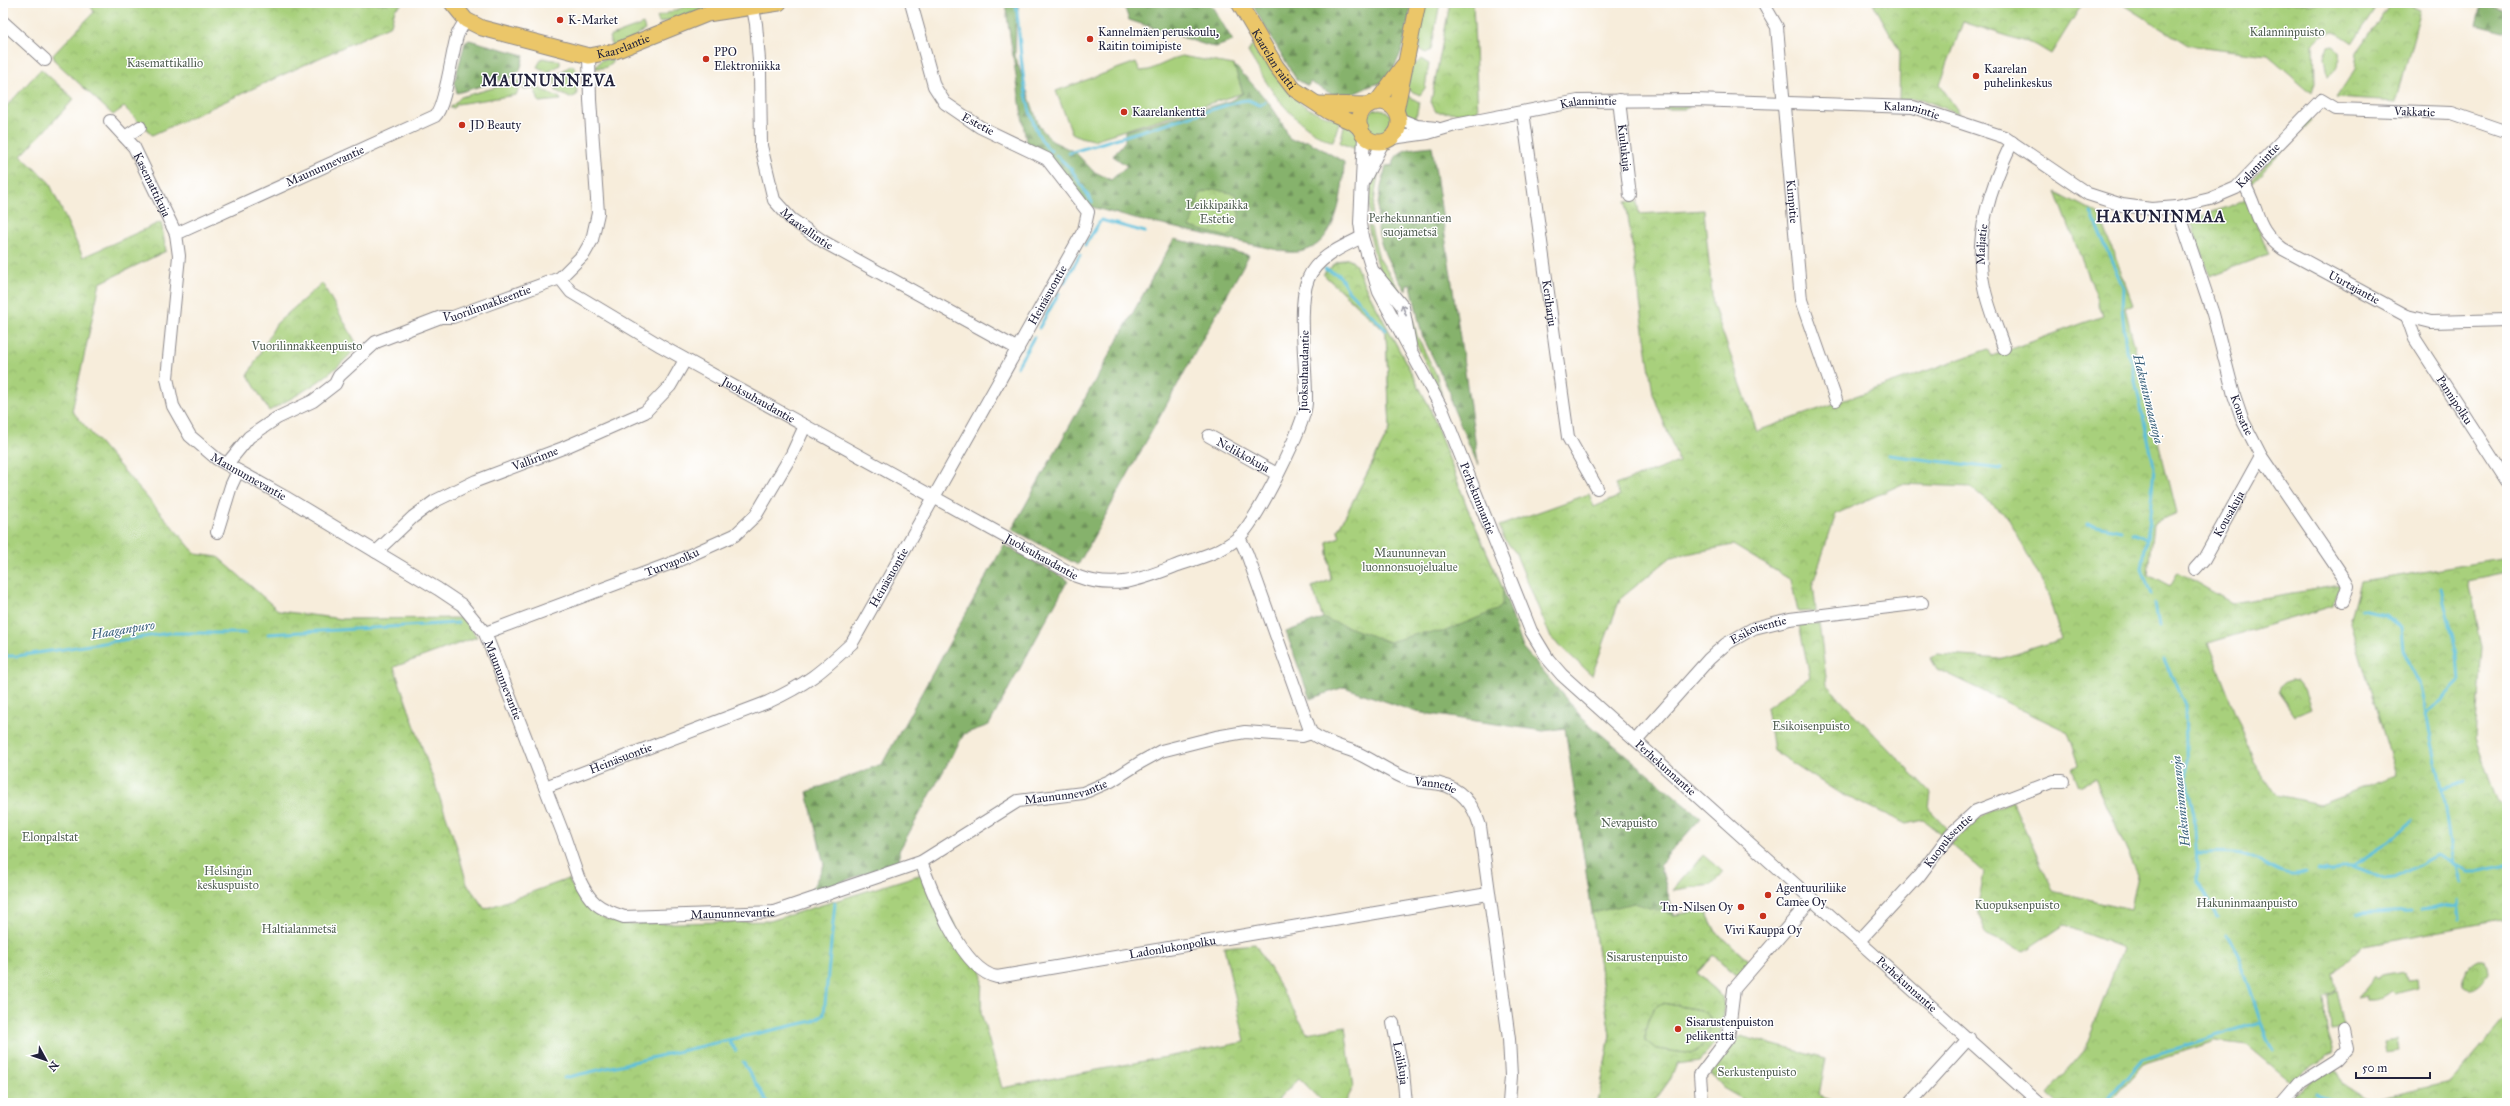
<svg xmlns="http://www.w3.org/2000/svg" width="2510" height="1106" font-family="'IM FELL Great Primer',serif">
<defs>
<pattern id="forest-firs" width="22" height="20" patternUnits="userSpaceOnUse"><rect width="22" height="20" fill="#86b26c"/><path d="M5 1l3.5 6h-7zM16 11l3.5 6h-7z" fill="#6d905a"/></pattern>
<pattern id="park-crowns" width="20" height="18" patternUnits="userSpaceOnUse"><rect width="20" height="18" fill="#a8d07c"/><path d="M2 6a3 3 0 1 1 6 0M12 15a3 3 0 1 1 6 0" fill="none" stroke="#90b26c"/></pattern>
</defs>
<rect width="100%" height="100%" fill="#fff"/>
<filter id="ink" filterUnits="userSpaceOnUse"><feTurbulence type="fractalNoise" baseFrequency=".025" numOctaves="2"/><feDisplacementMap in="SourceGraphic" scale="8" xChannelSelector="R" yChannelSelector="G"/><feConvolveMatrix kernelMatrix="1 2 1 2 8 2 1 2 1" color-interpolation-filters="sRGB"/></filter>
<filter id="wash" filterUnits="userSpaceOnUse"><feTurbulence type="fractalNoise" baseFrequency=".012" numOctaves="4" result="noise"/><feDisplacementMap in="SourceGraphic" scale="16" xChannelSelector="R" yChannelSelector="G"/><feGaussianBlur stdDeviation="0.9" result="paint"/><feColorMatrix in="noise" values="0 0 0 0 0 0 0 0 0 0 0 0 0 0 0 0 0 1.4 0 .05"/><feComposite in="paint" operator="in"/></filter>
<g filter="url(#wash)">
<rect width="100%" height="100%" fill="#f7eddb"/>
<g fill="#a8d07c" stroke="#65795c">
<polygon points="695,3 729,3 659,23 657,17"/>
<polygon points="1424,3 1440,3 1431,50 1426,53 1420,49 1420,44 1417,42"/>
<polygon points="643,24 645,30 630,40 612,47 609,37"/>
<path d="M1257 44C1284 86 1289 107 1340 120L1333 141C1325 141 1318 134 1311 130 1279 107 1268 85 1248 52L1251 46Z"/>
<path d="M2333 46 2340 51C2342 59 2335 75 2327 77L2324 56 2328 47Z"/>
<polygon points="1181,56 1234,65 1243,93 1093,140 1080,137 1072,133 1056,91 1136,62 1140,71 1149,70"/>
<polygon points="542,58 560,61 560,65 548,72 537,67"/>
<polygon points="612,59 612,64 604,68 595,68 601,60"/>
<polygon points="1421,59 1429,64 1425,88 1420,95 1406,89 1413,64 1416,64"/>
<polygon points="572,65 576,70 568,75 570,81 576,82 577,95 570,98 556,91 554,76"/>
<polygon points="518,81 523,81 516,95 457,104 454,108 450,108 461,97"/>
<polygon points="526,82 560,98 561,100 539,102 535,90 530,88 523,90"/>
<polygon points="1405,94 1419,102 1415,122 1404,110"/>
<polygon points="1625,106 1689,106 1690,107 1685,109 1623,109"/>
<circle cx="1379" cy="122" r="13"/>
<polygon points="2310,117 2312,120 2252,183 2251,180"/>
<polygon points="1345,122 1356,132 1361,151 1340,143"/>
<polygon points="1377,165 1379,167 1372,217 1369,221 1371,188"/>
<polygon points="1368,226 1371,227 1379,258 1410,306 1417,336 1437,376 1442,396 1376,262"/>
<polygon points="2405,971 2407,980 2417,979 2418,988 2394,994 2392,992 2378,1000 2367,1000 2366,996 2357,998 2375,976 2377,979 2382,975"/>
<polygon points="2336,989 2344,1028 2331,1030 2328,996"/>
<path d="M1662 1003 1701 1010 1710 1017C1711 1030 1706 1049 1692 1054L1656 1049 1646 1041C1644 1028 1649 1007 1662 1003Z"/>
<polygon points="2397,1039 2399,1050 2386,1052 2384,1041"/>
</g>
<g fill="url(#forest-firs)" stroke="#546a54">
<path d="M1005 3H1019L1016 20 1015 56 1039 126 1052 141 1075 152 1093 171 1111 180 1127 166 1113 156 1125 141V131L1230 101 1243 93 1234 65C1257 89 1278 109 1290 140L1308 141 1344 162C1343 198 1335 257 1287 252L1135 219 1092 207 1085 201 1026 142Z"/>
<polygon points="1123,3 1210,3 1233,41 1216,47 1209,46 1129,20"/>
<path d="M1251 3H1412L1403 48 1387 84C1372 80 1358 96 1342 96 1331 96 1320 87 1310 82L1308 86 1296 79Z"/>
<polygon points="2481,4 2507,11 2507,33 2476,25"/>
<polygon points="469,40 524,55 520,71 512,74 513,77 457,93 454,83 465,43"/>
<path d="M1432 146 1476 447 1478 465 1451 403 1450 393 1422 335 1411 285H1407L1406 291C1374 243 1371 222 1386 166L1393 165C1395 147 1418 148 1432 146Z"/>
<polygon points="1174,239 1249,255 1078,565 1012,529"/>
<polygon points="1348,258 1355,264 1365,286 1429,406 1467,507 1503,589 1523,648 1583,719 1701,818 1660,864 1674,915 1705,910 1716,932 1751,962 1738,976 1713,955 1697,973 1722,996 1653,999 1643,1040 1671,1078 1653,1103 1598,1103 1610,1035 1565,728 1543,731 1416,712 1344,687 1310,699 1286,632 1323,618 1312,587 1331,580 1327,542 1340,537 1338,530 1390,429 1386,332 1323,274 1336,263"/>
<polygon points="1004,545 1068,580 989,725 964,734 899,851 900,861 810,893 824,865 807,792 882,764"/>
</g>
<g fill="url(#park-crowns)" stroke="#65795c" fill-rule="evenodd">
<polygon points="89,3 404,3 395,9 391,25 152,135 124,107 113,115 55,61 53,55 94,12"/>
<polygon points="1450,3 1473,3 1478,113 1436,112 1431,102"/>
<polygon points="1873,3 2083,3 2051,54 2036,45 1963,22 1940,85 1960,114 1921,99 1899,100 1900,51"/>
<path d="M2121 3H2379L2353 43C2335 31 2330 26 2314 44L2315 83 2312 93 2268 55 2188 45Z"/>
<polygon points="2391,3 2405,3 2421,10 2396,102 2336,98 2355,69 2357,52"/>
<path d="M41 69 74 99 21 156 49 182 83 257 161 222 166 251 100 283 72 411 196 554 218 557 279 611 343 619 463 618 477 637 394 667 457 847 467 884 485 909 568 879C583 906 595 920 627 924L770 921 925 873 982 972 981 1012 1002 1088 1245 1042 1224 947 1255 944 1307 1033 1345 1026 1353 1088 1345 1103H1324L1299 1078 1275 1103H3V110Z"/>
<path d="M1213 189 1235 194C1240 211 1243 224 1228 237L1190 227 1200 194Z"/>
<path d="M2056 192 2100 215 2133 304 2125 308 2176 513 2153 523 2148 574 2170 586 2178 572 2232 603 2341 585 2335 595 2333 606 2208 643 2254 761 2277 795 2319 804 2396 775 2350 622 2361 582 2507 558V573L2469 581 2482 647 2475 738 2497 801 2507 809V919L2364 945 2333 974 2336 988 2324 998 2327 1030 2334 1052 2290 1081 2247 1045 2215 1041 2143 1064 2109 1103H2057L2047 1094 2084 1051 2123 948 2063 925 2024 951 1987 935 1977 910 1984 873 1951 844C1970 820 1985 813 2012 801L2053 891 2131 909 2138 875 2095 779 2079 786 2072 768 2079 764 2068 732 1937 669 1930 657 1937 654 2000 659 2061 639 2047 591 2007 516 1970 487 1902 484 1836 514 1813 583 1816 611 1798 612 1791 580 1733 545 1671 557 1620 599 1592 675 1551 638 1515 552 1504 539 1499 526 1589 494 1594 507 1620 496 1615 485 1679 462 1653 394 1626 202 1637 201 1639 214 1704 210 1713 305 1757 431 1988 349 1992 356 2103 316Z"/>
<polygon points="2246,198 2269,254 2210,276 2190,219 2228,207"/>
<polygon points="1348,258 1355,264 1365,286 1429,406 1467,507 1503,589 1502,604 1499,609 1443,632 1421,633 1389,642 1323,618 1312,587 1331,580 1327,542 1340,537 1338,530 1390,429 1386,332 1323,274 1336,263"/>
<path d="M322 283 358 346C330 378 304 391 269 411L248 375 276 324Z"/>
<polygon points="1819,623 1827,685 1931,793 1929,809 1947,828 1942,835 1923,820 1906,824 1831,788 1773,750 1766,708 1810,677 1799,625"/>
<path d="M2292 680 2297 681 2304 690 2311 709 2295 716 2278 692C2280 683 2284 682 2292 680Z"/>
<polygon points="1703,855 1723,872 1712,885 1673,890"/>
<path d="M1634 903 1674 915 1705 910 1716 932 1751 962 1738 976 1713 955 1697 973 1722 996 1724 1006 1720 1037 1699 1061 1677 1064 1671 1078 1653 1103H1598L1610 1035 1592 913ZM1663 1003 1701 1010 1710 1017C1711 1030 1705 1049 1692 1054L1656 1049 1646 1041C1644 1028 1649 1007 1663 1003Z"/>
<path d="M2478 960H2484L2488 966 2489 974C2483 982 2473 995 2463 986 2461 975 2468 964 2478 960Z"/>
<polygon points="2507,1016 2507,1103 2319,1103 2313,1096 2302,1103 2285,1103 2294,1093 2333,1066 2342,1083 2371,1100 2451,1082"/>
<polygon points="1740,1036 1826,1059 1819,1096 1840,1103 1749,1103 1723,1088 1709,1072"/>
</g>
<g fill="none" stroke-linecap="round" stroke-linejoin="round">
<g stroke="#5dc0dc" stroke-width="3">
<path d="M1016 3C1021 41 1021 127 1051 151"/>
<polyline points="2148,3 2151,5"/>
<polyline points="1069,153 1240,101 1248,100 1260,105 1265,102"/>
<polyline points="1056,155 1071,169 1092,202"/>
<polyline points="2091,213 2123,287 2122,307 2126,350 2131,362 2154,467 2149,525 2142,568 2151,595"/>
<polyline points="1085,245 1101,220 1145,232"/>
<polyline points="1325,269 1339,275 1348,290 1386,330"/>
<polyline points="1064,283 1080,255"/>
<polyline points="1039,328 1059,293"/>
<polyline points="1017,367 1034,337"/>
<polyline points="1888,455 2001,469"/>
<polyline points="2087,524 2121,531"/>
<polyline points="2133,533 2146,538"/>
<polyline points="2155,603 2159,627"/>
<polyline points="2361,610 2385,615 2401,628 2403,650 2419,682 2442,789 2453,865"/>
<polyline points="268,634 458,623"/>
<polyline points="3,656 17,656 169,633 246,633"/>
<polyline points="2164,659 2185,706 2187,783 2194,814 2198,880 2218,916"/>
<polyline points="2426,715 2459,682 2457,654 2441,589"/>
<polyline points="2442,789 2465,782"/>
<path d="M2197 853C2211 853 2228 851 2242 854 2265 860 2281 882 2306 873"/>
<polyline points="2352,866 2389,842 2412,821"/>
<polyline points="2456,867 2460,882"/>
<polyline points="2318,870 2332,871 2342,866 2352,866 2385,879 2395,878 2436,855 2467,871 2481,871 2507,865"/>
<polyline points="2458,900 2460,919"/>
<polyline points="2421,910 2458,905"/>
<polyline points="2357,914 2411,911"/>
<polyline points="2227,935 2238,954 2267,1040 2273,1050"/>
<polyline points="728,1040 813,1021 824,1014 835,903"/>
<polyline points="743,1062 768,1103"/>
<polyline points="564,1078 728,1040 736,1051"/>
<polyline points="2315,1093 2336,1103"/>
<polyline points="2104,1103 2142,1059 2260,1022"/>
</g>
</g>
</g>
<g filter="url(#ink)">
<g fill="none" stroke-linecap="round" stroke-linejoin="round">
<defs>
<g id="minor">
<path id="s1" d="M752 3 756 24 760 72 761 146 774 200 791 219 824 242 1018 349"/>
<path id="s2" d="M1763 3 1777 27 1801 300 1836 400"/>
<path id="s3" d="M466 20C463 25 459 30 457 36 452 52 445 108 435 116L176 234 179 256 167 378 173 406 190 436 217 459 285 497 438 589 462 605 485 633 564 836 578 877C590 903 597 908 624 917L774 912 921 862 1018 801 1083 793 1111 781 1141 762 1161 751 1216 737 1245 732 1302 736 1311 733"/>
<polyline points="3,22 45,60"/>
<path id="s4" d="M1619 100 1630 196"/>
<path id="s5" d="M1523 112 1568 437 1597 488"/>
<polyline points="1399,119 1417,126 1436,128"/>
<path id="s6" d="M110 121 134 147 176 234"/>
<path id="s7" d="M1364 135 1360 223 1362 237 1379 292 1442 409 1531 631 1548 659 1562 675 2039 1103"/>
<polyline points="125,137 140,127"/>
<path id="s8" d="M1392 138 1428 133 1455 125 1578 101 1694 100 1913 107 2004 137 2088 194 2122 205 2151 209 2177 207 2210 199 2236 188 2321 100 2336 109 2452 113 2507 132"/>
<polyline points="1364,180 1383,142"/>
<path id="s9" d="M2243 182C2260 210 2254 228 2283 249L2407 316 2431 322 2507 320"/>
<path id="s10" d="M2177 207 2213 314 2234 395 2243 421 2261 456 2346 581 2348 586 2343 601"/>
<polyline points="1375,273 1403,307 1410,345"/>
<path id="s11" d="M560 278 571 292 661 346 1076 576C1115 591 1142 579 1178 565 1199 558 1222 552 1239 537 1256 522 1305 426 1306 403 1307 370 1297 306 1308 279 1317 257 1342 247 1362 237"/>
<path id="s12" d="M2407 316 2415 339 2507 481"/>
<path id="s13" d="M2004 348C1997 328 1988 307 1984 287 1973 237 1991 186 2012 142"/>
<path id="s14" d="M1209 436 1277 474"/>
<path id="s15" d="M227 464 249 437 277 418 313 401 335 384 339 376 376 342 441 317H453L560 278 584 254 592 240 598 213 590 100 589 56"/>
<polyline points="217,532 231,486 238,471"/>
<path id="s16" d="M1239 537 1247 554 1311 733C1325 743 1339 746 1355 752 1373 760 1389 772 1407 779 1418 783 1429 782 1440 784 1463 789 1474 806 1480 826L1509 1039 1511 1076 1509 1103"/>
<path id="s17" d="M376 552 413 517 435 501 476 481 563 448 645 412 670 386 685 360"/>
<path id="s18" d="M2195 569 2204 559 2261 456"/>
<path id="s19" d="M485 633 677 561 735 535 756 515 792 454 805 426"/>
<path id="s20" d="M1636 741 1709 659 1726 644 1754 628 1790 619 1922 603"/>
<path id="s21" d="M545 787 768 702C807 684 821 672 852 643L1084 230 1088 212 1047 159 980 127 945 103 934 86 911 3"/>
<path id="s22" d="M921 862C933 894 962 971 997 977L1488 894"/>
<path id="s23" d="M1860 940 1919 876 1950 835 1976 811 2054 781H2063"/>
<path id="s24" d="M1393 1023 1403 1072 1406 1103"/>
<polyline points="1702,1103 1700,1075 1728,1038 1734,989 1812,899"/>
<polyline points="1910,1103 1969,1038"/>
<polyline points="2283,1103 2300,1083 2338,1059 2347,1049 2343,1029"/>
</g>
<g id="major">
<path id="s25" d="M452 3 466 20 482 28 589 56 615 51 707 14 779 3"/>
<path id="s26" d="M1239 3 1276 66 1294 89 1329 112 1354 123 1361 129"/>
<circle cx="1379" cy="122" r="20"/>
<polyline points="1376,103 1403,66"/>
<polyline points="1319,104 1369,105"/>
<polyline points="1396,111 1418,3"/>
</g>
</defs>
<use href="#minor" stroke="#8c888b" stroke-width="14"/>
<use href="#major" stroke="#8c888b" stroke-width="17"/>
<use href="#minor" stroke="#fff" stroke-width="12"/>
<use href="#major" stroke="#ebc669" stroke-width="15"/>
</g>
<defs><path id="oneway-shaft" d="M-6 0H5M1.5-3L5.5 0L1.5 3" fill="none" stroke-width="1.6" stroke-linecap="round" stroke-linejoin="round"/></defs>
<use stroke="#9c9ca7" href="#oneway-shaft" transform="translate(1404 310) rotate(-111)"/>
</g>
<g fill="#c8321e" stroke="#fff" stroke-width="1.5">
<circle cx="560" cy="20" r="4"/>
<circle cx="1090" cy="39" r="4"/>
<circle cx="706" cy="59" r="4"/>
<circle cx="1976" cy="76" r="4"/>
<circle cx="1124" cy="112" r="4"/>
<circle cx="462" cy="125" r="4"/>
<circle cx="1768" cy="895" r="4"/>
<circle cx="1741" cy="907" r="4"/>
<circle cx="1763" cy="916" r="4"/>
<circle cx="1678" cy="1029" r="4"/>
</g>
<g text-anchor="middle" dominant-baseline="central" stroke-width="3" stroke-linejoin="round" paint-order="stroke">
<g font-size="12" fill="#22223b" stroke="#fff" text-anchor="start">
<text x="568" y="20">K-Market</text>
<text x="1098" y="32">Kannelmäen peruskoulu,<tspan x="1098" dy="14">Raitin toimipiste</tspan></text>
<text x="714" y="52">PPO<tspan x="714" dy="14">Elektroniikka</tspan></text>
<text x="1984" y="69">Kaarelan<tspan x="1984" dy="14">puhelinkeskus</tspan></text>
<text x="1132" y="112">Kaarelankenttä</text>
<text x="470" y="125">JD Beauty</text>
<text x="1776" y="888">Agentuuriliike<tspan x="1776" dy="14">Camee Oy</tspan></text>
<text x="1733" y="907" text-anchor="end">Tm-Nilsen Oy</text>
<text x="1763" y="930" text-anchor="middle">Vivi Kauppa Oy</text>
<text x="1686" y="1022">Sisarustenpuiston<tspan x="1686" dy="14">pelikenttä</tspan></text>
</g>
<g font-size="12" fill="#515f52" stroke="#fff">
<text x="2287" y="32">Kalanninpuisto</text>
<text x="165" y="63">Kasemattikallio</text>
<text x="1217" y="205">Leikkipaikka<tspan x="1217" dy="14">Estetie</tspan></text>
<text x="1410" y="218">Perhekunnantien<tspan x="1410" dy="14">suojametsä</tspan></text>
<text x="307" y="346">Vuorilinnakkeenpuisto</text>
<text x="1410" y="553">Maununnevan<tspan x="1410" dy="14">luonnonsuojelualue</tspan></text>
<text x="1811" y="726">Esikoisenpuisto</text>
<text x="1629" y="823">Nevapuisto</text>
<text x="50" y="837">Elonpalstat</text>
<text x="228" y="871">Helsingin<tspan x="228" dy="14">keskuspuisto</tspan></text>
<text x="2247" y="903">Hakuninmaanpuisto</text>
<text x="2017" y="905">Kuopuksenpuisto</text>
<text x="299" y="929">Haltialanmetsä</text>
<text x="1647" y="957">Sisarustenpuisto</text>
<text x="1757" y="1072">Serkustenpuisto</text>
</g>
<g font-size="12" fill="#22223b" stroke="#fff">
<text stroke="none"><textPath href="#s25" startOffset="186">Kaarelantie</textPath></text>
<text stroke="none"><textPath href="#s26" startOffset="66">Kaarelan raitti</textPath></text>
<text stroke="none"><textPath href="#s8" startOffset="200">Kalannintie</textPath></text>
<text stroke="none"><textPath href="#s8" startOffset="524">Kalannintie</textPath></text>
<text stroke="none"><textPath href="#s8" startOffset="1094">Vakkatie</textPath></text>
<text transform="translate(978 124) rotate(28)">Estetie</text>
<text stroke="none"><textPath href="#s4" startOffset="48">Kiulukuja</textPath></text>
<text stroke="none"><textPath href="#s8" startOffset="907">Kalannintie</textPath></text>
<text transform="translate(325 166) rotate(-24)">Maununnevantie</text>
<text stroke="none"><textPath href="#s6" startOffset="77">Kasemattikuja</textPath></text>
<text stroke="none"><textPath href="#s2" startOffset="203">Kimpitie</textPath></text>
<text stroke="none"><textPath href="#s1" startOffset="243">Maavallintie</textPath></text>
<text stroke="none"><textPath href="#s13" startOffset="107">Maljatie</textPath></text>
<text stroke="none"><textPath href="#s9" startOffset="160">Uurtajantie</textPath></text>
<text stroke="none"><textPath href="#s21" startOffset="741">Heinäsuontie</textPath></text>
<text stroke="none"><textPath href="#s15" startOffset="313">Vuorilinnakkeentie</textPath></text>
<text stroke="none"><textPath href="#s5" startOffset="193">Keriharju</textPath></text>
<text transform="translate(1304 371) rotate(-89)">Juoksuhaudantie</text>
<text stroke="none"><textPath href="#s11" startOffset="234">Juoksuhaudantie</textPath></text>
<text stroke="none"><textPath href="#s12" startOffset="97">Pannipolku</textPath></text>
<text stroke="none"><textPath href="#s10" startOffset="218">Kousatie</textPath></text>
<text stroke="none"><textPath href="#s14" startOffset="39">Nelikkokuja</textPath></text>
<text stroke="none"><textPath href="#s17" startOffset="187">Vallirinne</textPath></text>
<text stroke="none"><textPath href="#s3" startOffset="666">Maununnevantie</textPath></text>
<text stroke="none"><textPath href="#s7" startOffset="389">Perhekunnantie</textPath></text>
<text stroke="none"><textPath href="#s18" startOffset="65">Kousakuja</textPath></text>
<text stroke="none"><textPath href="#s11" startOffset="558">Juoksuhaudantie</textPath></text>
<text stroke="none"><textPath href="#s19" startOffset="200">Turvapolku</textPath></text>
<text stroke="none"><textPath href="#s21" startOffset="417">Heinäsuontie</textPath></text>
<text stroke="none"><textPath href="#s20" startOffset="168">Esikoisentie</textPath></text>
<text stroke="none"><textPath href="#s3" startOffset="1002">Maununnevantie</textPath></text>
<text stroke="none"><textPath href="#s21" startOffset="81">Heinäsuontie</textPath></text>
<text stroke="none"><textPath href="#s7" startOffset="725">Perhekunnantie</textPath></text>
<text stroke="none"><textPath href="#s16" startOffset="345">Vannetie</textPath></text>
<text stroke="none"><textPath href="#s3" startOffset="1745">Maununnevantie</textPath></text>
<text stroke="none"><textPath href="#s23" startOffset="133">Kuopuksentie</textPath></text>
<text stroke="none"><textPath href="#s3" startOffset="1385">Maununnevantie</textPath></text>
<text stroke="none"><textPath href="#s22" startOffset="320">Ladonlukonpolku</textPath></text>
<text stroke="none"><textPath href="#s7" startOffset="1049">Perhekunnantie</textPath></text>
<text stroke="none"><textPath href="#s24" startOffset="41">Leilikuja</textPath></text>
</g>
<g font-size="13" font-style="italic" fill="#3a617b" stroke="#fff">
<text transform="translate(2148 399) rotate(76)">Hakuninmaanoja</text>
<text transform="translate(123 630) rotate(-9)">Haaganpuro</text>
<text transform="translate(2181 801) rotate(-96)">Hakuninmaanoja</text>
</g>
<g font-size="16" font-weight="bold" letter-spacing="1" fill="#22223b" stroke="#fff">
<text x="549" y="80">MAUNUNNEVA</text>
<text x="2161" y="216">HAKUNINMAA</text>
</g>
</g>
<rect width="2510" height="1106" fill="none" stroke="#fff" stroke-width="16"/>
<g transform="translate(46 1060) rotate(130)" stroke="#ffffff" stroke-width="3" paint-order="stroke">
<path d="M0-3L7 15L0 10L-7 15Z" fill="#22223b"/>
<text y="-6" font-size="11" font-weight="bold" text-anchor="middle" fill="#22223b">N</text>
</g>
<path d="M2356 1072v6h74v-6" fill="none" stroke="#22223b" stroke-width="2"/>
<text x="2362" y="1072" font-size="12" fill="#22223b" stroke="#ffffff" stroke-width="3" paint-order="stroke">50 m</text>
</svg>
